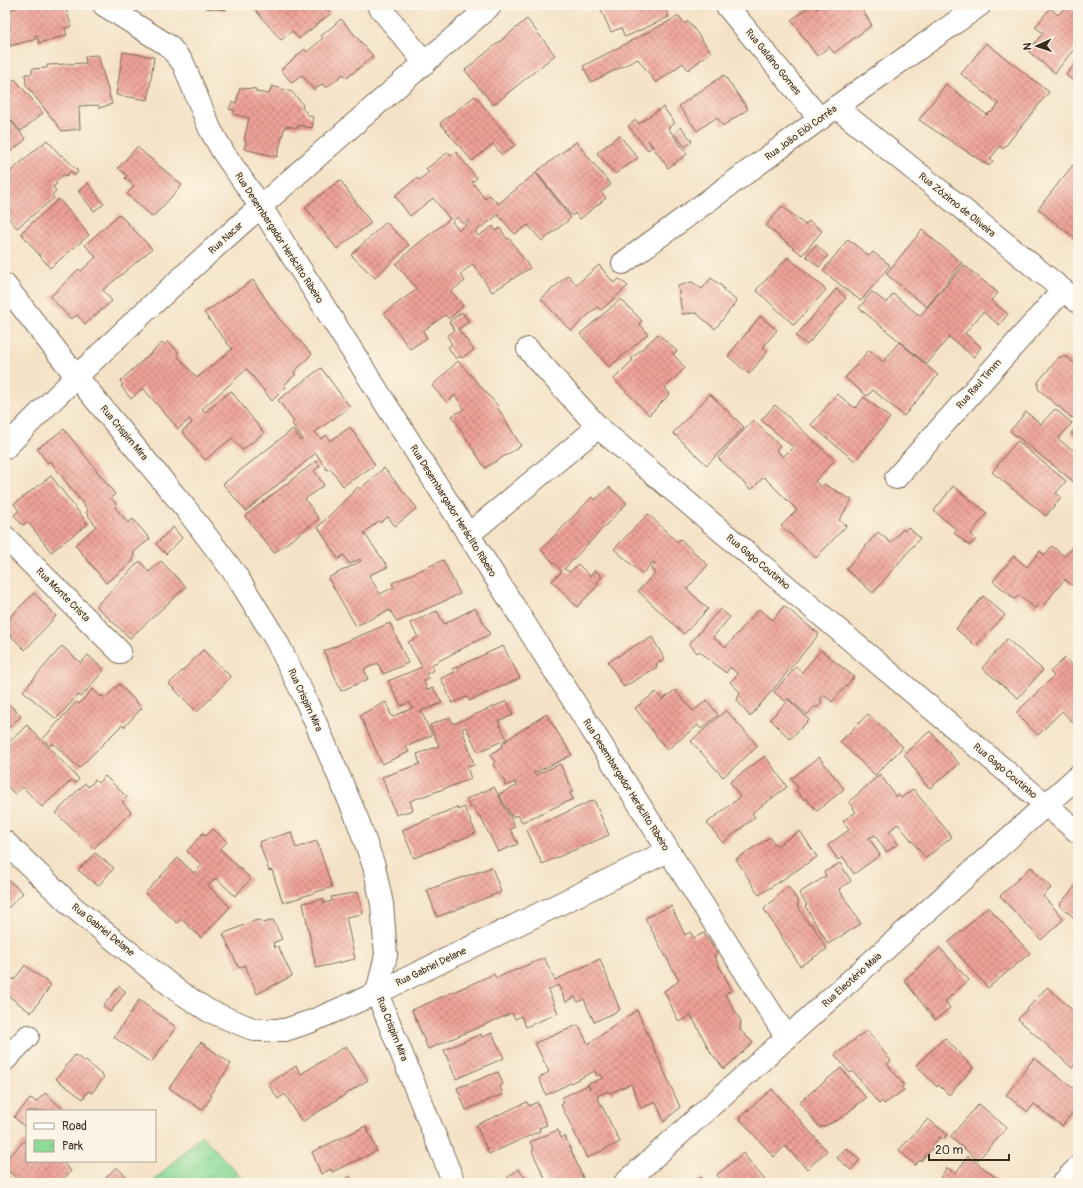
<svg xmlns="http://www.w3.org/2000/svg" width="1083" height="1188" font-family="Pangolin,sans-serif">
<defs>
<pattern id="park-tufts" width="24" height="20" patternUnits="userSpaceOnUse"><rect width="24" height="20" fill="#8edb99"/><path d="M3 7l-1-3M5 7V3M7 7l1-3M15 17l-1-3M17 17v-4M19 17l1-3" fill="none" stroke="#7bbc83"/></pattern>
<pattern id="building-cross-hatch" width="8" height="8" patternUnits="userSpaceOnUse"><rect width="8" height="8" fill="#eea196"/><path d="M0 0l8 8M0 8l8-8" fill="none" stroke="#c2837a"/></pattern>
</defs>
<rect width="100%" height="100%" fill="#fcf5e5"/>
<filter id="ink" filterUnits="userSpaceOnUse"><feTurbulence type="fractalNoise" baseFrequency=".025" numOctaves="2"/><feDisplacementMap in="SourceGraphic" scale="8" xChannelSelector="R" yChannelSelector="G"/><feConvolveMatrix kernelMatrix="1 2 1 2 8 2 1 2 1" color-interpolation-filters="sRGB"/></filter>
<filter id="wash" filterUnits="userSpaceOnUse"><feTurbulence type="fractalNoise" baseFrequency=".012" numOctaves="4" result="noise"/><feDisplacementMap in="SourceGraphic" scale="16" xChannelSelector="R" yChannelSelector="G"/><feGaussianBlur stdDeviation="0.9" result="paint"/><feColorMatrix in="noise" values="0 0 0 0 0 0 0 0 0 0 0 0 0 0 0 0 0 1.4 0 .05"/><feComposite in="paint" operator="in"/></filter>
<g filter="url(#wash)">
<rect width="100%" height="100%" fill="#f4e2c6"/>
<polygon fill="url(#park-tufts)" stroke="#64825c" points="201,1135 246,1182 245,1183 152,1183"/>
<g id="blocks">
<g fill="url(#building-cross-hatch)" fill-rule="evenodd">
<polygon points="28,5 65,5 71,26 65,28 67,35 39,43 37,35 34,36 36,39 6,47 5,11"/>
<polygon points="206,5 222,5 226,10 206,8"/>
<polygon points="251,5 324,5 331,13 299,39 292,31 281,40"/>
<polygon points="599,5 664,5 669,17 625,37 621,28 611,32"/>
<polygon points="812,5 817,9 822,5 859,5 872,25 834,53 829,47 817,56 791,20"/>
<polygon points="1067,5 1078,5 1078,44 1055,73 1028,51 1043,33 1035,27 1050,8 1058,15"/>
<polygon points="679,16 685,24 688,21 711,52 688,70 683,63 656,83 638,59 591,82 583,66"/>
<polygon points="341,19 373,56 347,78 343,74 326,88 322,84 314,90 302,75 292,83 281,70 305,49 307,52 323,38 321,36"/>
<polygon points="527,19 555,55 493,105 465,70"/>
<polygon points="986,43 1049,92 1003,149 1000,146 990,159 993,161 989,166 919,120 946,84 987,115 990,112 991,113 999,104 961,74"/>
<polygon points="123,52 154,57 148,100 116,95"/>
<polygon points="98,55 112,104 99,108 98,105 79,106 80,129 62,131 26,85 25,74 32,74 32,69 47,68 47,65 86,63 85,56"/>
<polygon points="1078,60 1078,84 1066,75"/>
<polygon points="724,75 748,109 723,126 717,117 697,131 679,106"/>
<polygon points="15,79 43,113 21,131 5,113 5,87"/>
<polygon points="272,86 292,92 303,105 302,108 309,116 313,117 312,128 298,125 298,128 285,126 277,157 244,149 246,141 244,140 249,118 233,114 234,110 229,109 232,102 236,103 240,88 256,89 256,92 269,94"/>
<polygon points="475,96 515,145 502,155 493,144 472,161 440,123"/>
<polygon points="663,107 675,123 668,128 687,154 668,168 648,140 652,147 648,150 628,126 636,120 638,124"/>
<polygon points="5,117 7,119 8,118 26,139 7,155 5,155"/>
<polygon points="681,127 692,141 685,147 674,133"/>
<polygon points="619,135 638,158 615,174 597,153"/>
<polygon points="47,140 61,156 62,155 78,171 75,176 71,171 66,176 64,174 55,182 57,184 53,187 56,191 52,195 54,198 17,228 5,214 5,176"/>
<polygon points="576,142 611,185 601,192 606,198 580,219 575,213 572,216 536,172"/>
<polygon points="137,147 182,185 153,217 127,194 134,186 125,178 127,176 118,168"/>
<path d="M448 152 451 156 456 152 477 178 472 182 485 199 490 195 498 204 536 173 571 218 542 241 528 225 515 234 498 215 475 232 478 236 493 226 496 231 500 228 507 239 509 238 530 268 492 292 473 264 460 274 465 281 451 291 463 306 449 319 445 315 423 331 427 338 410 349 384 313 417 289 396 264 416 245 450 219 433 198 410 216 395 196 417 178 419 180 429 172 426 169ZM457 217 463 224 468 220 470 222 459 230 452 222Z"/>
<polygon points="1073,165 1078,170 1078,241 1038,209"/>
<polygon points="340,180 371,223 337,249 305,207"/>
<polygon points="88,183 104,204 94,211 78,191"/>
<polygon points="59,199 89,235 50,268 21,233"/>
<polygon points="782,206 805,225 809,221 822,231 802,255 766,226"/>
<polygon points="119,214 152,249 103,290 112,301 85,324 77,315 71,319 50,297 79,269 81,271 96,257 85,245"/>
<polygon points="386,222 409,245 375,278 351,255"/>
<polygon points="922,230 962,263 927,307 886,274"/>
<polygon points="848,239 869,256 873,252 890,265 861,301 823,271"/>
<polygon points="816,245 828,256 819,267 806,256"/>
<polygon points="788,257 826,290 794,325 756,290"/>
<polygon points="599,265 614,283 619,279 628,286 601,310 597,307 571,331 541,299 568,275 576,285"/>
<polygon points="964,265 998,293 991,300 1008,314 999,325 983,312 965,333 981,347 974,357 949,337 927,364 859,308 872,292 887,303 893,294 920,316"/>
<polygon points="711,278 723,287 724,291 737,301 715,329 696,313 682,314 678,286 692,282 702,289"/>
<polygon points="253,280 279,319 312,354 294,372 296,374 284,385 286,387 272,401 247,369 202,409 204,413 231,391 264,433 242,450 232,438 205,460 182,431 192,423 190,419 178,429 143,388 131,399 121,386 123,385 120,381 162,343 165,345 168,341 179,353 177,355 197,378 232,349 204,313"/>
<polygon points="836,289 846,298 807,345 796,336"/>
<polygon points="621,299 642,321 639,323 648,334 609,367 580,334"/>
<polygon points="462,312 469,322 458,329 474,350 462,358 460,356 456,359 448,347 452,344 447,336 455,330 449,322"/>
<polygon points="760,316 777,330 763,347 768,351 749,374 728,356"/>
<polygon points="658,334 677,351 673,354 685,368 665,388 670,394 649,415 614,379 633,360 631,359"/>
<polygon points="899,342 938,375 904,416 873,390 867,396 845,378 869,350 883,362"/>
<polygon points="1059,357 1067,357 1078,366 1078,412 1072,418 1038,389 1038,382"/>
<polygon points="458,361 499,407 498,408 521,446 485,468 452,416 464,409 455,395 447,403 432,386"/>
<polygon points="321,368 350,407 315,432 321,439 326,435 330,441 350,427 375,465 343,486 330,468 327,470 316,453 246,511 223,484 293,429 301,441 303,439 292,424 294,422 278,400"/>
<polygon points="710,394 744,427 707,465 673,433"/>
<polygon points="837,394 855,408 864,397 890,418 855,461 811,425"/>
<polygon points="775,405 835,460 815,481 821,487 824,484 852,500 839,520 846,526 816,558 781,526 797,510 764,477 751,490 718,458 753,420 780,446 776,450 783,457 793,447 761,420"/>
<polygon points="1055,409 1072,423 1058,439 1078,454 1078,485 1010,431 1026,412 1041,424"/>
<polygon points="1078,425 1078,439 1071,433"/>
<polygon points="64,429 115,494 111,498 117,505 115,507 128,523 133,519 150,539 134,552 133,561 106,583 75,545 96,526 86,512 88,510 50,461 48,463 37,449"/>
<polygon points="1017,441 1066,481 1056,493 1061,497 1046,516 992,472"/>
<polygon points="316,461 320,466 314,471 324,485 305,499 319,519 274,553 245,516"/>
<polygon points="384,468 417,508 395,526 388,517 380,523 379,521 364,533 388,567 369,575 380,594 394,587 392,583 443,560 460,594 397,622 390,610 356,626 328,578 361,561 360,559 349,564 344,555 338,559 318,527 358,487 360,489"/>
<polygon points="51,476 88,524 51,552 28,522 22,525 14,515 19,511 14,504"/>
<polygon points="953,486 987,513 971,534 976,539 970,546 954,533 957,530 934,511"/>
<polygon points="609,487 627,503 564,569 570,572 578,564 590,576 595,570 602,577 597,582 599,584 577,607 552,581 562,571 541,550 592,497 595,500"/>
<polygon points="648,514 677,542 680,539 708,565 687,589 708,609 684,634 638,591 655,573 651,569 656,564 653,562 642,574 614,549"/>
<polygon points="173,527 182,538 166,554 156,544"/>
<polygon points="908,527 920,538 873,593 846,569 878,532 891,543 903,529 905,531"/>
<polygon points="1078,543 1078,578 1071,585 1065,579 1043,606 1040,603 1035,608 1019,595 1015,599 993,581 1014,556 1027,567 1040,551 1044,555 1052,546 1064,556"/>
<polygon points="140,561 149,572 161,561 186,587 130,638 96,606"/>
<polygon points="34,593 56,616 25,650 5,630 5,625 11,619 9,618"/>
<polygon points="983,596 1005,615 976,646 956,629"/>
<polygon points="784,606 819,634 750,717 737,700 740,692 730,682 738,674 730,667 726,673 699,651 697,653 689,644 720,609 730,617 713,637 726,647 759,609 773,620"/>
<polygon points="475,608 490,634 431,665 434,670 426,674 429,679 424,681 427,690 433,688 442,703 421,711 432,735 406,747 409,752 382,764 360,715 386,702 392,717 412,708 410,702 401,706 388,681 422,667 408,642 418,637 410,623 437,611 444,624"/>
<polygon points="390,623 408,663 383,674 378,663 364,669 368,679 341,691 324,651"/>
<polygon points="652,637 665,660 656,664 657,667 624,687 608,662 641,642 642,643"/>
<polygon points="1007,639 1043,670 1018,698 982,668"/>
<polygon points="62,646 81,663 88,655 104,670 81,697 78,695 56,719 23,691"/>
<polygon points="503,646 520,678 469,701 467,697 452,703 441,678 455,672 452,669"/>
<polygon points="203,650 231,677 197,712 169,684"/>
<polygon points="821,650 854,677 832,702 824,695 820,700 822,702 817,708 815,706 807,715 788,698 785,701 774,692 796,667 802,672"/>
<polygon points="5,655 11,661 5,666"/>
<polygon points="1065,658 1078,671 1078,721 1074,724 1062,711 1038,735 1016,713 1054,676 1050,672"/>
<polygon points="119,684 142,708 124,727 122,725 79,768 53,743 50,746 43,739 76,702 79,704 93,689 101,697 102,695 105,698"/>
<polygon points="675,690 693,711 707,700 718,715 701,729 698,725 667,750 635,708 656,692 662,700"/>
<polygon points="5,700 21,716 5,731"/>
<polygon points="789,700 809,720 790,739 770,719"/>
<polygon points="507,701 513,715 498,721 507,739 478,752 466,727 462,728 474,765 467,767 471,779 410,801 413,810 396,815 382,777 420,764 417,754 439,746 430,725 450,717 453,724"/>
<polygon points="726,710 758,746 723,777 691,741"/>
<polygon points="546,714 572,755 534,773 535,775 560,764 573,791 570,793 573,799 522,822 518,815 512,817 499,794 517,786 515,782 505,786 504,783 505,782 493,764 495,762 490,755 503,746 502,744 510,738"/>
<polygon points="868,714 903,747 875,775 840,742"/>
<polygon points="27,725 79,779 76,783 72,780 42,807 23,787 15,794 5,784 5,746"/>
<polygon points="930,731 959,764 930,788 926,785 904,754"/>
<polygon points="765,756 787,787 752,813 755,817 723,843 707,823 740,797 730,782"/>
<polygon points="819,757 844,789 817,811 806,798 804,800 796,790 798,788 791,779"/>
<polygon points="880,774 896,797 898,794 901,798 913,789 952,837 926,858 898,824 889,831 898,844 886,852 875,835 869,838 880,855 854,874 843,857 838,860 828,845 849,830 843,821 856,812 849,802"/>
<polygon points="105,776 127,797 122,802 131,812 93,849 56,813 85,783 88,787 95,780 98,783"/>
<polygon points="494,787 515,827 510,829 518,844 498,852 480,816 479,817 473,807 470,808 466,799"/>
<polygon points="594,800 609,835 542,864 527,830"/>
<polygon points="457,807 458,810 464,807 476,833 414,858 402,830"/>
<polygon points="213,829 227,842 220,849 251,879 235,896 216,878 208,886 230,907 201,938 181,919 177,923 145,893 178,858 194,873 202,865 187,851 203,833 206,836"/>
<polygon points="800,831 817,857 759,895 736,859 770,837 776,846"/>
<polygon points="291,832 296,848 317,841 332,887 283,903 272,870 269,871 259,842"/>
<polygon points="95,853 114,868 98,886 78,870"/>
<polygon points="840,863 851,881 839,889 861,924 828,944 805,906 807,905 799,893 826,876 824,872"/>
<polygon points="492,867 501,892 437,917 427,890"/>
<polygon points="1031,867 1051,888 1043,896 1064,919 1041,940 1000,896"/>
<polygon points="5,877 23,893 5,911"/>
<polygon points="1078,883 1078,921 1059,905"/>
<polygon points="788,886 799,903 797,905 809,924 811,923 827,949 800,966 764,909"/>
<polygon points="358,892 363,914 346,917 355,959 316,968 303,903 323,899 324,903 332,901 331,897"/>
<polygon points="671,906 685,935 690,932 694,938 704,933 717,953 714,956 732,990 725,994 741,1021 740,1030 753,1043 724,1069 711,1053 691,1015 679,1022 664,991 679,981 645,918"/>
<polygon points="988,907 1030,953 988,988 948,943"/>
<polygon points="259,920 264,923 273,920 282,939 273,943 275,948 278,946 292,976 257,994 245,965 239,968 223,934 254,921"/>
<polygon points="940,948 969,980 945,1001 950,1008 935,1020 904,980"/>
<polygon points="544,958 555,980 600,959 620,1010 594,1022 584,999 578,1002 575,997 566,1002 558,985 548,990 558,1013 526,1027 521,1016 515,1019 512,1013 428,1049 412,1010 494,974 496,978"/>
<polygon points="25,965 51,985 31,1013 5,993 5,988 12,978 14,980"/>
<polygon points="119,986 126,992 110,1012 103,1006"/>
<polygon points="1047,987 1078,1015 1078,1061 1072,1068 1018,1019"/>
<polygon points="139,1000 176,1027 151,1063 114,1037"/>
<polygon points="637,1010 680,1107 664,1122 656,1102 641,1108 631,1084 610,1093 608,1091 597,1096 620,1142 587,1158 561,1105 564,1103 561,1098 588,1085 590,1089 588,1084 603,1078 601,1074 597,1076 595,1071 546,1095 539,1078 549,1072 535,1043 578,1025 588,1044"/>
<polygon points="867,1030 891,1061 887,1064 904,1085 901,1087 904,1090 884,1104 882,1101 879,1104 853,1071 850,1073 835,1055"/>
<polygon points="492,1033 504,1058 456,1079 444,1050 481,1034 482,1037"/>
<polygon points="945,1038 973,1068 949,1095 939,1085 937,1087 916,1065"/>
<polygon points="201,1042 231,1064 210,1095 212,1096 202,1110 169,1088"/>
<polygon points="346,1046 368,1080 302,1122 285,1094 278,1099 268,1084 296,1066 301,1074"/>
<polygon points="75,1055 85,1062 86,1061 104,1077 92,1093 88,1091 83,1099 56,1079"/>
<polygon points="1034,1058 1078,1092 1078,1105 1062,1126 1034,1104 1028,1112 1006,1095"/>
<polygon points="841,1068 866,1098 838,1120 820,1128 799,1102"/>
<polygon points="498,1072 503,1084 500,1087 503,1094 466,1110 457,1088"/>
<polygon points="772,1089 827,1151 807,1169 785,1146 774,1157 739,1118"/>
<polygon points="45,1093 65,1111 27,1111 27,1129 14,1117 31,1098 36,1102"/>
<polygon points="527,1102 529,1106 537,1102 547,1125 539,1128 540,1131 489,1154 476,1125"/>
<polygon points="979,1104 1007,1128 978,1160 950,1137"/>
<polygon points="928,1119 947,1134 943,1140 940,1137 933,1145 934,1147 921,1161 920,1160 915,1165 899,1150"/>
<polygon points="366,1126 377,1151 332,1172 331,1169 321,1174 312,1152"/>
<polygon points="558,1130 561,1138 565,1136 583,1178 572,1183 547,1183 532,1151 534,1150 530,1142"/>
<polygon points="24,1141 27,1142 27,1161 61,1161 71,1171 60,1183 21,1183 5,1168 5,1161"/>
<polygon points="846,1148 860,1160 851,1170 837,1158"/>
<polygon points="743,1153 767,1183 724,1183 717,1175"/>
<polygon points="968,1156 1003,1183 948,1183 940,1178 947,1168 956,1173"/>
<polygon points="116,1167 127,1177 135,1183 101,1183"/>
<polygon points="518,1169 530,1183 501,1183"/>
<polygon points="5,1174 15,1183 5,1183"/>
<polygon points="349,1176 354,1183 338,1183"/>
<polygon points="701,1177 706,1183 695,1183"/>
</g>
</g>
</g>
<g filter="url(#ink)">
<use href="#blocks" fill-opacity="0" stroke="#7c6a59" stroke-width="1"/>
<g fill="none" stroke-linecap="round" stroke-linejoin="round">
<defs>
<g id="minor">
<polyline points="104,5 169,46 183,63 210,129 223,152 261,207 787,1038"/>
<polyline points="378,5 425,63"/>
<polyline points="726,5 820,119"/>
<polyline points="836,107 1078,302"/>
<polyline points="623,263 836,107 980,5"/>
<polyline points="5,285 76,376 186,509 236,575 276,640 304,696 356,816 374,866 382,904 386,955 377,993 454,1183"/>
<polyline points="528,349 598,427"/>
<path d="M5 448C158 291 326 149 491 5"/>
<polyline points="896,478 1063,290"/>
<polyline points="468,535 598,427 1078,832"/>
<polyline points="5,537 120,652"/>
<polyline points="5,842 73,907 178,991 209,1011 255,1030 285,1030 312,1021 377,993 668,851"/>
<polyline points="5,1060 28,1036"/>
<polyline points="625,1183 1078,776"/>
<polyline points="1063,1183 1078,1167"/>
</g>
</defs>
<use href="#minor" stroke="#7c6a59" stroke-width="24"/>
<use href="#minor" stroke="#fff" stroke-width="22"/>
</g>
</g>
<g text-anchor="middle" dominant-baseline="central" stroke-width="3" stroke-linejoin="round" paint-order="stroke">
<g font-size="10" fill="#3b2a1e" stroke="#fcf5e5">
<text transform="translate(773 62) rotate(51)">Rua Galdino Gomes</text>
<text transform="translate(801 133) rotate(-36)">Rua João Elói Corrêa</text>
<text transform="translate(957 205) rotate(39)">Rua Zózimo de Oliveira</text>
<text transform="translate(226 238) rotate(-42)">Rua Nacar</text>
<text transform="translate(279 238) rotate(57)">Rua Desembargador Heráclito Ribeiro</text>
<text transform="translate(979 384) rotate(-49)">Rua Raul Timm</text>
<text transform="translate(124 433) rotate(50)">Rua Crispim Mira</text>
<text transform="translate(453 511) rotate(58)">Rua Desembargador Heráclito Ribeiro</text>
<text transform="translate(758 562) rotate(40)">Rua Gago Coutinho</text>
<text transform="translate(63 595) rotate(45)">Rua Monte Crista</text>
<text transform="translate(305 700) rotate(65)">Rua Crispim Mira</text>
<text transform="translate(1005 771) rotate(40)">Rua Gago Coutinho</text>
<text transform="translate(626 785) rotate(58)">Rua Desembargador Heráclito Ribeiro</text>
<text transform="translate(103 930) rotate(39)">Rua Gabriel Delane</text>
<text transform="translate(431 967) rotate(-26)">Rua Gabriel Delane</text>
<text transform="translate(852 980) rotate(-42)">Rua Eleotério Maia</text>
<text transform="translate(392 1029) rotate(68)">Rua Crispim Mira</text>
</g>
</g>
<rect width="1083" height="1188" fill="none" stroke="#fcf5e5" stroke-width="20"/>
<rect x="26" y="1110" width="130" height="52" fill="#fcf5e5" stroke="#afa495"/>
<rect x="34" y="1123" width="20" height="6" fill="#ffffff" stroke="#afa495"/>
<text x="62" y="1130" font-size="12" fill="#3b2a1e">Road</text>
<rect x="34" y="1140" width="20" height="12" fill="url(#park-tufts)" stroke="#afa495"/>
<text x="62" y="1150" font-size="12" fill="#3b2a1e">Park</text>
<g transform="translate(1037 46) rotate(267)" stroke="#fcf5e5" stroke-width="3" paint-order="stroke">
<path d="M0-3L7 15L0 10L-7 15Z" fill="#3b2a1e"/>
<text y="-6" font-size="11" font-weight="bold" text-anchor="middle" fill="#3b2a1e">N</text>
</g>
<path d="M929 1154v6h80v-6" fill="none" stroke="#3b2a1e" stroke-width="2"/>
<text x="935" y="1154" font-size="12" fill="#3b2a1e" stroke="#fcf5e5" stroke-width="3" paint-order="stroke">20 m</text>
</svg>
